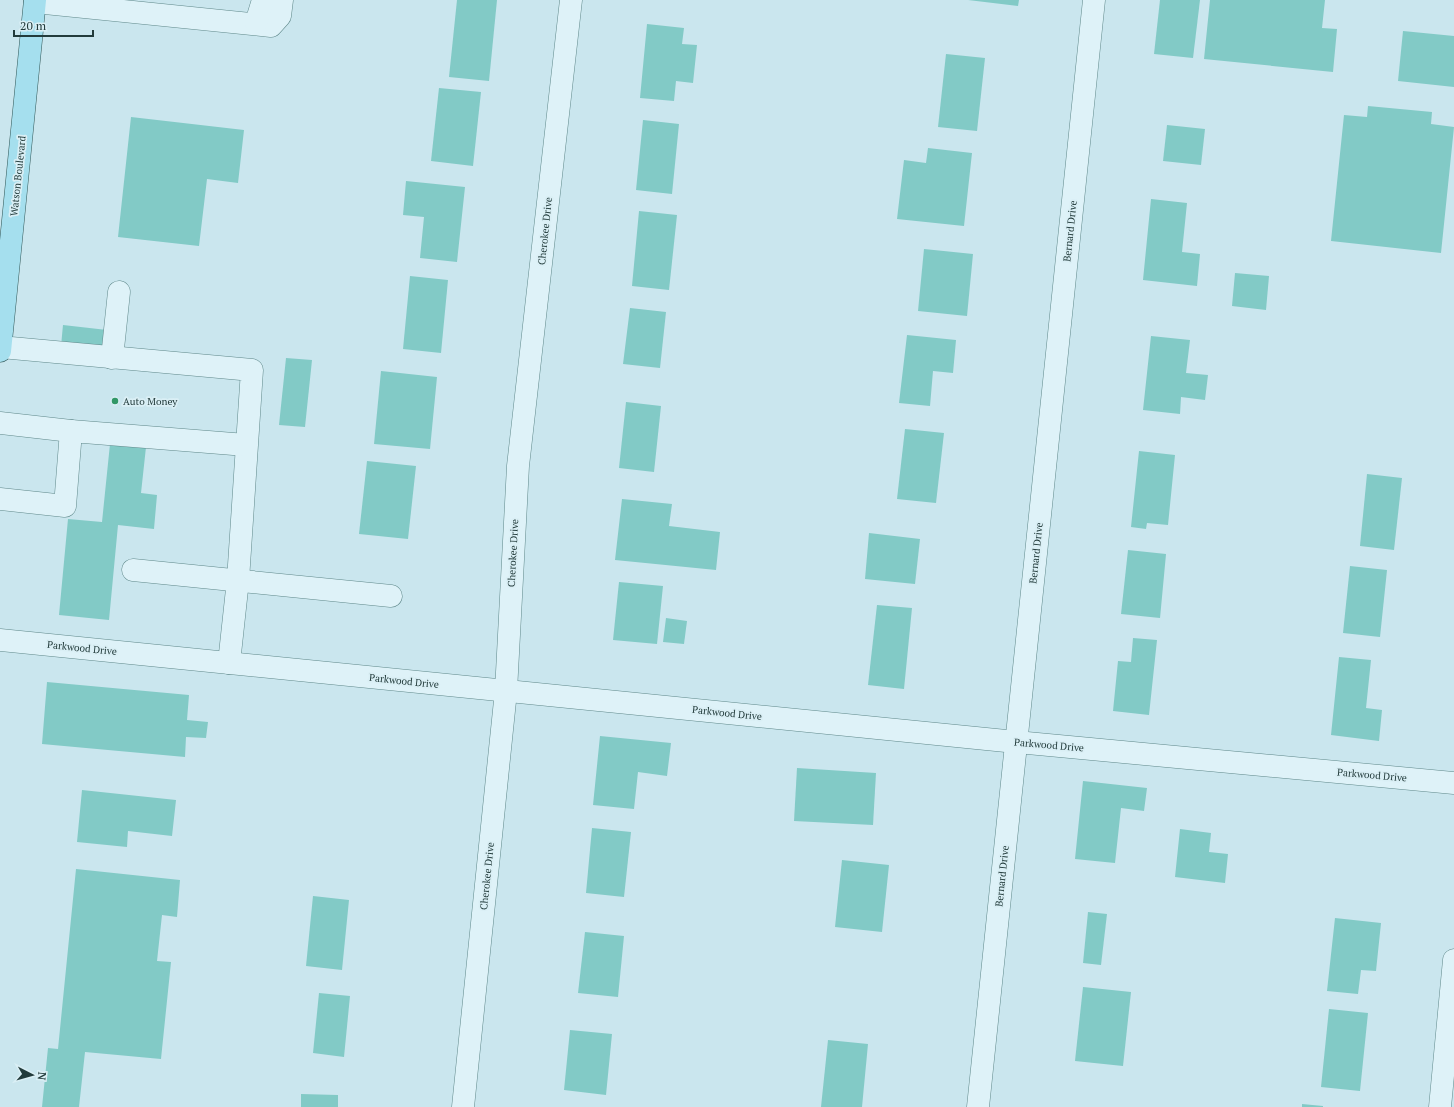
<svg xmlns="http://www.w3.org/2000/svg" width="1454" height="1107" font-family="'PT Serif',serif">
<rect width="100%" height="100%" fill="#cae6ee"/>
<g fill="#82cac6">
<polygon points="457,0 497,0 489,81 449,77"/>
<polygon points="968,0 1019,0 1018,6"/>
<polygon points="1160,0 1200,0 1193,58 1154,54"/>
<polygon points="1210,0 1325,0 1322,28 1337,29 1333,72 1204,59"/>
<polygon points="647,24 684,28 682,44 697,45 693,83 676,81 674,101 640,98"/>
<polygon points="1403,31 1454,36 1454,87 1398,81"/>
<polygon points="946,54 985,58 977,131 938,127"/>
<polygon points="439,88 481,92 473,166 431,161"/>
<polygon points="1368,106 1432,112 1431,124 1454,127 1441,253 1331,241 1344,115 1367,117"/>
<polygon points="131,117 244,130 238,183 207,179 199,246 118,237"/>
<polygon points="643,120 679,124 672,194 636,190"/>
<polygon points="1167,125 1205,129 1201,165 1163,161"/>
<polygon points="928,148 972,153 964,226 897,219 904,160 926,163"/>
<polygon points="406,181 465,187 457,262 420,258 424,217 403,215"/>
<polygon points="1151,199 1187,203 1182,252 1200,254 1197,286 1143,280"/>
<polygon points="639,211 677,215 669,290 632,286"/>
<polygon points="924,249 973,254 967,316 918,311"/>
<polygon points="1235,273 1269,276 1266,310 1232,306"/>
<polygon points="410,276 448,280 441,353 403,349"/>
<polygon points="630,308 666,312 660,368 623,364"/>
<polygon points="63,325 107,330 105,350 61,346"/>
<polygon points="907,335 956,340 953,373 933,371 930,406 899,403"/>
<polygon points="1151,336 1190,340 1186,373 1208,375 1205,400 1181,397 1180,414 1143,410"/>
<polygon points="286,358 312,360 305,427 279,425"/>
<polygon points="381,371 437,377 430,449 374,444"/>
<polygon points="626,402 661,406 654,472 619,468"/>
<polygon points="905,429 944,433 936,503 897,499"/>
<polygon points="110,444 146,447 141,493 157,495 154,529 118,525 109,620 59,615 68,519 102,522"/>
<polygon points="1139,451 1175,455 1168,525 1147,523 1146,529 1131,527"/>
<polygon points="367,461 416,466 408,539 359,534"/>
<polygon points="1367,474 1402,478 1394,550 1360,546"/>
<polygon points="622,499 672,504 669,526 720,532 716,570 615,560"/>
<polygon points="869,533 920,539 915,584 865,579"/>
<polygon points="1128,550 1166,554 1160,618 1121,614"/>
<polygon points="1350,566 1387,570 1380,637 1343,633"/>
<polygon points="619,582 663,586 657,644 613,640"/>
<polygon points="877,605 912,608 904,689 868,685"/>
<polygon points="666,618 687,621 684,644 663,642"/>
<polygon points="1133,638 1157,640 1149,715 1113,711 1118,661 1131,662"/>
<polygon points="1339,657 1371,660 1366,708 1382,710 1379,741 1331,735"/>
<polygon points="47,682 189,695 187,720 208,722 206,738 186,737 185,757 42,744"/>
<polygon points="600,736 671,743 667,776 638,772 634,809 593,805"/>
<polygon points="797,768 876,773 873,825 794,821"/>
<polygon points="1083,781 1147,788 1144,811 1121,808 1115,863 1075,859"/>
<polygon points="82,790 176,800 172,836 128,831 127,847 77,842"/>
<polygon points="592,828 631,832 624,897 586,893"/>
<polygon points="1180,829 1211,833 1209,852 1228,854 1225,883 1175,877"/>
<polygon points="842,860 889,865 882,932 835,927"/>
<polygon points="76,869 180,880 177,917 162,915 157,961 171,962 161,1059 85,1052 79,1107 42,1107 48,1048 58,1049"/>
<polygon points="313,896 349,900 342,970 306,966"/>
<polygon points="1088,912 1107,914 1101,965 1083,963"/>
<polygon points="1335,918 1381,923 1376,971 1361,970 1358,994 1327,991"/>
<polygon points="585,932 624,936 618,997 578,993"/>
<polygon points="1083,987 1131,992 1123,1066 1075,1061"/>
<polygon points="319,993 350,996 344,1057 313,1053"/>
<polygon points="1329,1009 1368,1013 1360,1091 1321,1087"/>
<polygon points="570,1030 612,1034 606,1095 564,1090"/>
<polygon points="828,1040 868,1044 862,1107 821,1107"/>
<polygon points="301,1094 338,1095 338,1107 301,1107"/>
<polygon points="1302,1104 1323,1106 1323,1107 1302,1107"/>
</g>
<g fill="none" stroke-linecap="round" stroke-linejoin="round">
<defs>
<g id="minor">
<polyline points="35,2 271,26 280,16 282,0"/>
<polyline points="256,23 263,0"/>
<polyline points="0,347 252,370 238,580 229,663"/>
<polyline points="112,358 119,292"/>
<polyline points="0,423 71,431"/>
<polyline points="0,499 65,506 71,431 246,445"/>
<polyline points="133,570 391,596"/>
<polyline points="0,640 1016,742 1454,783"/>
<polyline points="463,1107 506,691 518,466 571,0"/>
<polyline points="978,1107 1094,0"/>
<polyline points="1440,1107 1454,960"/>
</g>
<polyline id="major" points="0,351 35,0"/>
</defs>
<use href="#minor" stroke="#5f888a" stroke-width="23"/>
<use href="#major" stroke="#325858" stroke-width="23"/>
<use href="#minor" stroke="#def2f8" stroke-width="22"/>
<use href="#major" stroke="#a5dfee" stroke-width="22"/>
</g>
<circle fill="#319766" stroke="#daeff5" stroke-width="1.5" cx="115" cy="401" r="4"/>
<g text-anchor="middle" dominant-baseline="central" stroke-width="3.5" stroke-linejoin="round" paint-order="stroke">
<g font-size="10" fill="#223b3b" stroke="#daeff5">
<text transform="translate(18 176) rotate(-84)">Watson Boulevard</text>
<text transform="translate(545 231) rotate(-84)">Cherokee Drive</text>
<text transform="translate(1070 231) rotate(-84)">Bernard Drive</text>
<text transform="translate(513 553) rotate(-87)">Cherokee Drive</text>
<text transform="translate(1036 553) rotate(-84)">Bernard Drive</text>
<text transform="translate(82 648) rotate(6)">Parkwood Drive</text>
<text transform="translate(404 681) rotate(6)">Parkwood Drive</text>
<text transform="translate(727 713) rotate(6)">Parkwood Drive</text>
<text transform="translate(1049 745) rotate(5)">Parkwood Drive</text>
<text transform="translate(1372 775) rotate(5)">Parkwood Drive</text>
<text transform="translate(487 876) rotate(-84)">Cherokee Drive</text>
<text transform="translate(1002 876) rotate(-84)">Bernard Drive</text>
</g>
<g font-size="10" fill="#223b3b" stroke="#daeff5" text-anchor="start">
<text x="123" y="401">Auto Money</text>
</g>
</g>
<g transform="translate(32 1075) rotate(96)" stroke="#daeff5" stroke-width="3" paint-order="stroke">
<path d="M0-3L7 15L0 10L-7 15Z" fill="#223b3b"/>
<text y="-6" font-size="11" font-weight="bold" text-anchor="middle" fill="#223b3b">N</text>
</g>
<path d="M14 30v6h79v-6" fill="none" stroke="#223b3b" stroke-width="2"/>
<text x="20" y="30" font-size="12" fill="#223b3b" stroke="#daeff5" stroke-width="3" paint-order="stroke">20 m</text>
</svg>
